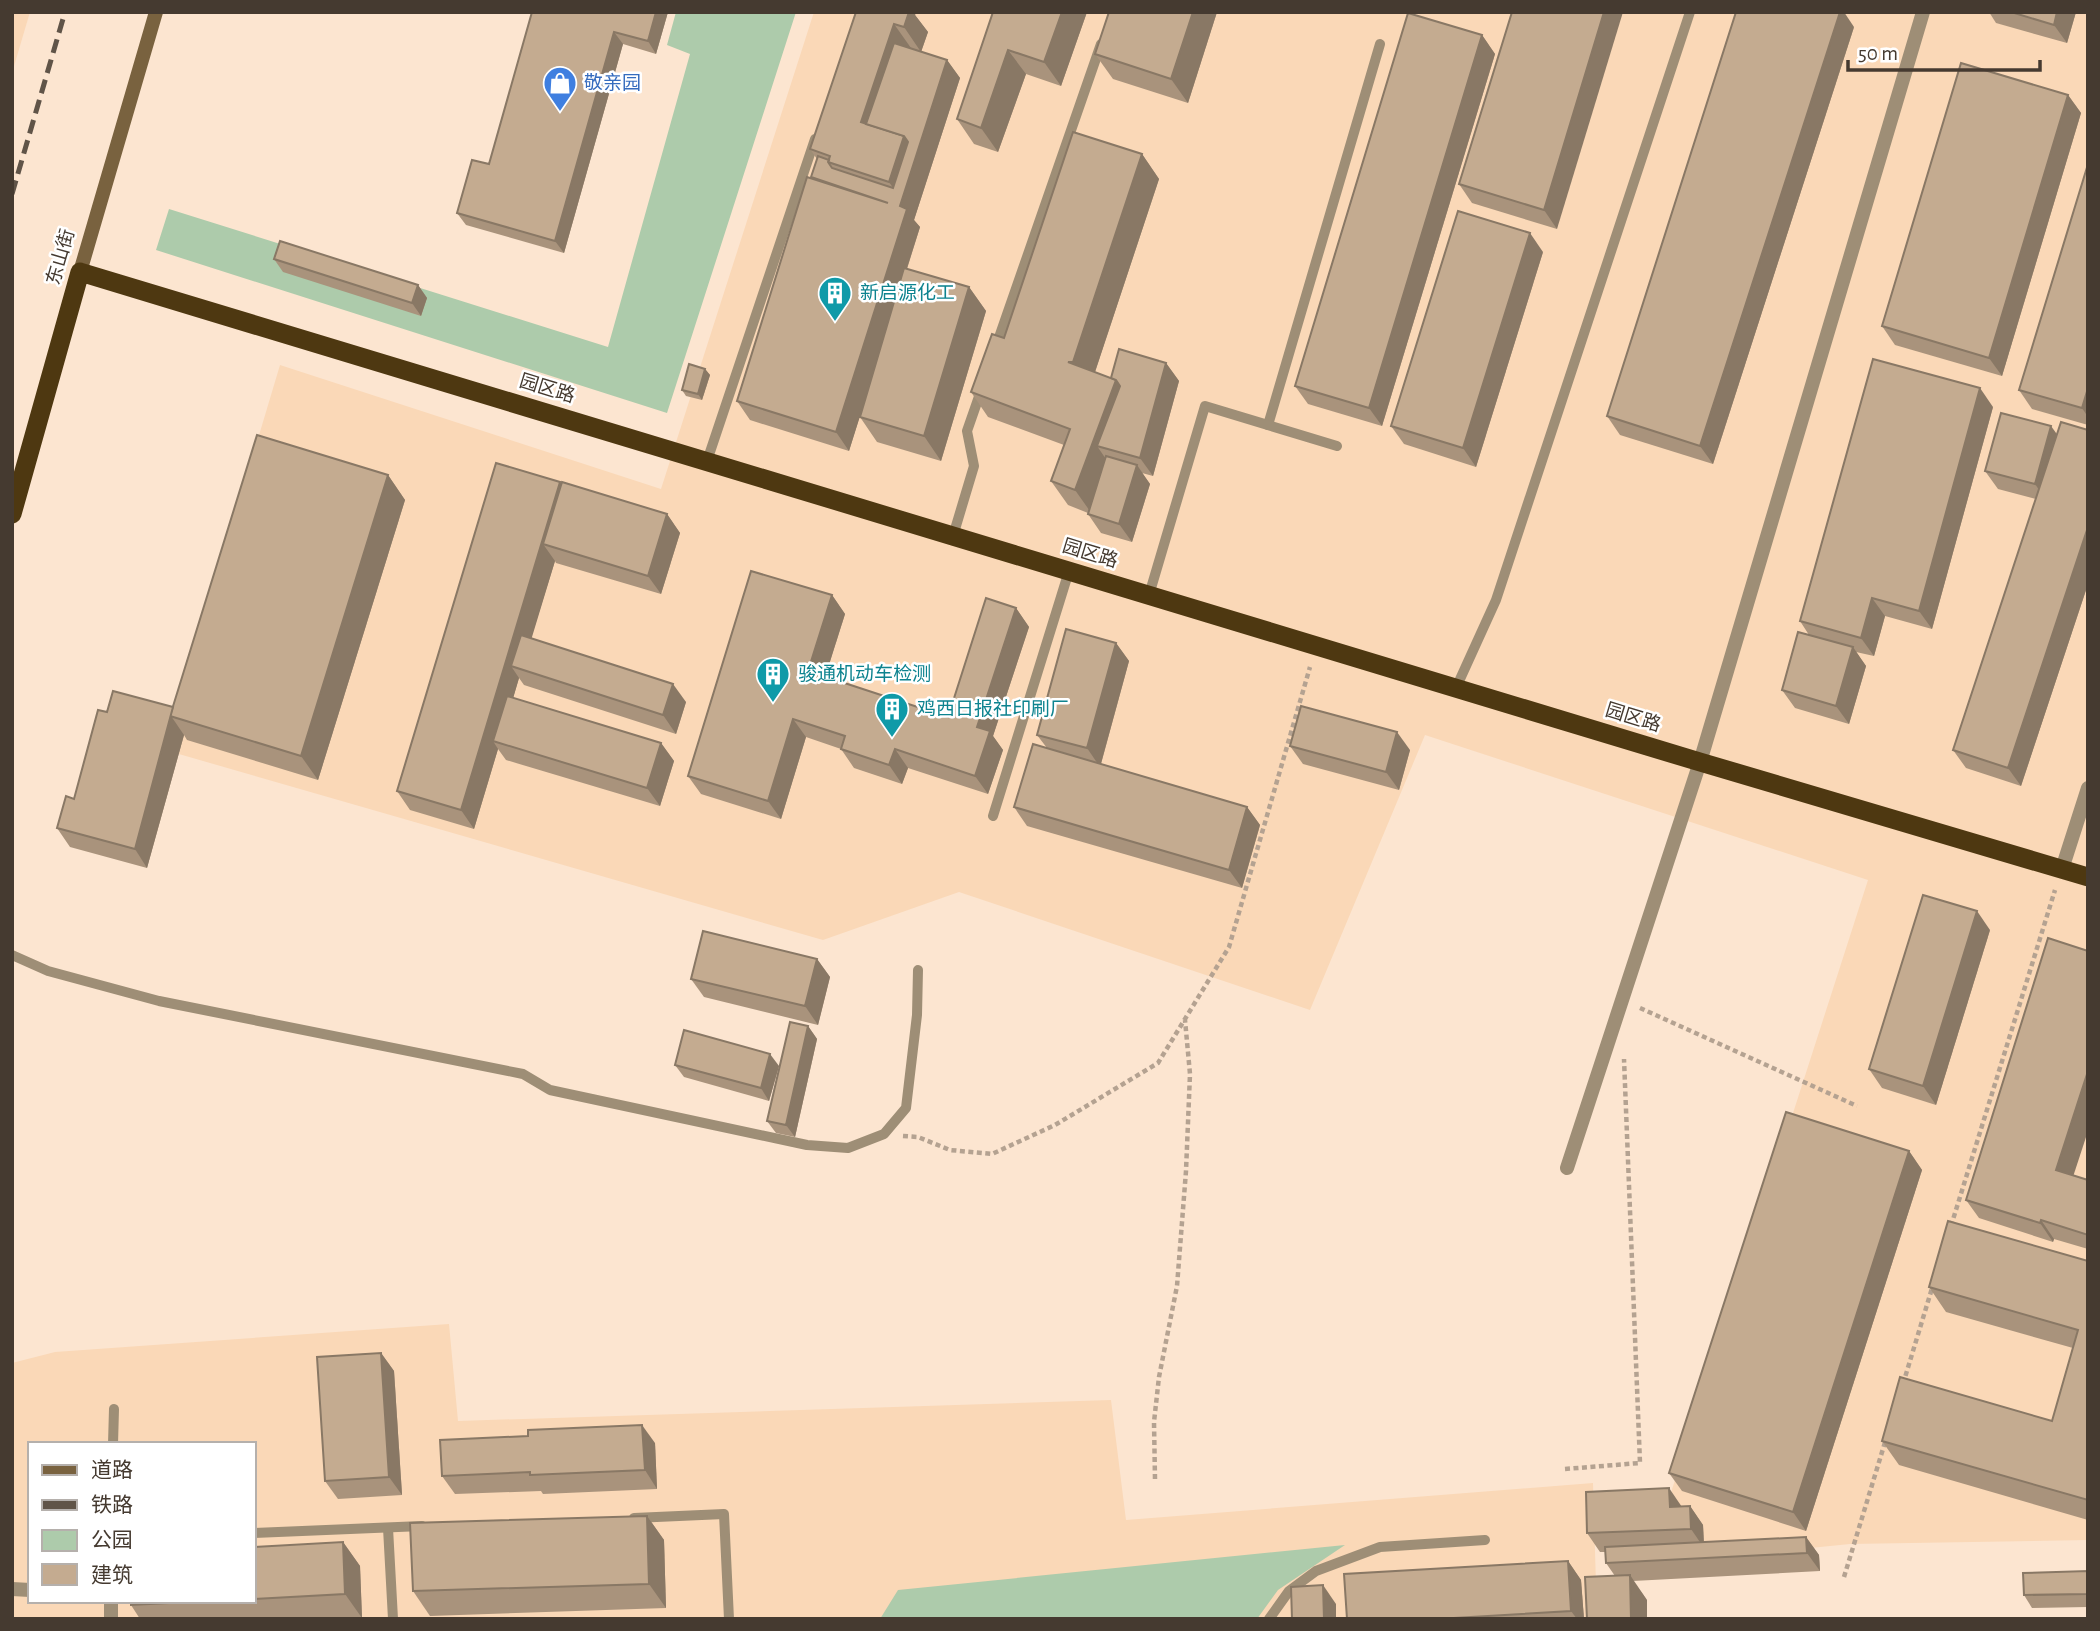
<svg xmlns="http://www.w3.org/2000/svg" width="2100" height="1631" font-family="'Alegreya Sans','Noto Sans SC',sans-serif">
<rect width="100%" height="100%" fill="#fce5d0"/>
<g fill="#fad8b7" fill-rule="evenodd">
<polygon points="12,12 30,12 12,73"/>
<polygon points="814,12 2088,12 2088,1540 1850,1544 1648,1564 1868,880 1425,735 1310,1010 959,892 823,940 165,750 280,365 661,489"/>
<path d="M449 1324 458 1421 1111 1400 1126 1520 1593 1483 1597 1619H12V1363L55 1352ZM30 1444H254V1601H30Z"/>
</g>
<g fill="#adcbab">
<polygon points="676,12 796,12 667,413 156,250 169,209 608,347 690,54 667,45"/>
<polygon points="1345,1545 1278,1590 1257,1619 880,1619 898,1590"/>
</g>
<g fill="none" stroke-linecap="round" stroke-linejoin="round">
<g stroke="#b4a291" stroke-width="4.5" stroke-dasharray="5 3.5" stroke-linecap="butt">
<polyline points="1640,1008 1857,1106"/>
<polyline points="903,1136 918,1137 950,1150 992,1154 1055,1125 1158,1063 1229,947 1310,667"/>
<polyline points="1951,1226 2055,890"/>
<polyline points="1903,1384 1933,1285"/>
<polyline points="1565,1469 1640,1463 1624,1059"/>
<polyline points="1155,1479 1154,1422 1159,1377 1177,1286 1186,1171 1190,1074 1185,1020"/>
<polyline points="1844,1577 1886,1439"/>
</g>
<g stroke="#9e8e76" stroke-width="10">
<polyline points="995,349 1101,44"/>
<polyline points="1268,425 1380,44"/>
<polyline points="707,461 815,139"/>
<polyline points="953,536 974,466 967,431 982,388"/>
<polyline points="1149,595 1205,406 1337,446"/>
<polyline points="1456,688 1496,600 1690,12"/>
<polyline points="993,816 1069,571"/>
<polyline points="12,955 48,971 159,1001 523,1074 550,1090 807,1145 848,1148 884,1134 906,1108 917,1015 918,970"/>
<polyline points="113,1444 114,1409"/>
<polyline points="634,1518 724,1514 729,1619"/>
<polyline points="388,1528 393,1619"/>
<polyline points="254,1533 422,1526"/>
<polyline points="1269,1619 1289,1591 1316,1571 1380,1547 1485,1540"/>
</g>
<g stroke="#9e8e76" stroke-width="14">
<polyline points="2062,869 2088,788"/>
<polyline points="12,1589 30,1590"/>
<polyline points="111,1601 111,1619"/>
</g>
<polyline stroke="#9e8e76" stroke-width="14" points="1567,1168 1700,762 1923,12"/>
<polyline stroke="#79623f" stroke-width="14" points="80,272 156,12"/>
<polyline stroke="#4e3811" stroke-width="19" points="12,514 80,272 1700,762 2088,877"/>
<polyline stroke="#605448" stroke-width="5" stroke-dasharray="14 7" stroke-linecap="butt" points="12,194 65,12"/>
</g>
<g fill="#a9937c">
<polygon points="532,12 668,12 656,54 623,44 564,253 466,225 457,213 489,164"/>
<polygon points="856,12 916,12 915,15 928,32 921,52 947,60 960,78 914,220 920,227 907,269 969,287 986,311 941,461 877,442 860,417 870,383 849,451 750,420 737,401 813,179 811,177 817,159 810,149"/>
<polygon points="993,12 1087,12 1061,86 1026,74 998,152 974,144 957,119"/>
<polygon points="1109,12 1217,12 1188,103 1113,79 1095,54"/>
<polygon points="1512,12 1557,229 1472,203 1459,184"/>
<polygon points="1989,12 2076,12 2067,43 1996,23"/>
<polygon points="1854,27 1713,464 1620,435 1607,416"/>
<polygon points="1482,35 1495,54 1382,426 1308,404 1295,386"/>
<polygon points="2068,95 2081,113 2002,376 1895,345 1882,326"/>
<polygon points="1142,154 1159,179 1095,372 1111,378 1166,363 1179,381 1153,476 1142,473 1150,484 1132,542 1101,533 1088,514 1088,513 1068,505 1051,481 1064,445 988,417 971,392 1004,338"/>
<polygon points="2088,164 2088,425 2032,409 2019,390"/>
<polygon points="1543,252 1476,467 1404,444 1391,426"/>
<polygon points="274,259 418,285 427,298 421,316 283,272"/>
<polygon points="705,369 710,375 702,400 686,396 682,390"/>
<polygon points="1993,407 1932,629 1885,616 1874,656 1856,652 1866,666 1849,724 1795,708 1782,690 1809,635 1800,621"/>
<polygon points="2088,430 2088,584 2021,786 1966,768 1953,750 2036,499 1998,489 1985,471 2057,434"/>
<polygon points="388,475 405,500 318,780 187,740 184,735 147,868 70,847 57,828 74,799 107,712 173,707"/>
<polygon points="560,482 562,484 667,514 680,533 661,594 556,563 555,561 531,638 686,702 676,734 524,685 519,678 513,698 661,743 674,761 660,806 506,760 498,749 474,829 410,810 397,791"/>
<polygon points="832,595 845,614 825,677 948,717 1016,608 1029,627 993,736 1003,750 988,794 908,768 902,784 854,768 841,749 806,737 781,819 701,794 688,776"/>
<polygon points="1116,643 1129,661 1101,764 1247,807 1260,825 1242,888 1027,826 1014,807 1047,748 1037,735"/>
<polygon points="1290,746 1410,750 1399,790 1303,764"/>
<polygon points="1990,930 1936,1105 1882,1088 1869,1069"/>
<polygon points="817,959 830,977 818,1025 704,997 691,979"/>
<polygon points="808,1026 817,1039 795,1137 776,1133 767,1121"/>
<polygon points="675,1065 779,1066 769,1101 684,1077"/>
<polygon points="1909,1151 1922,1170 1806,1531 1682,1491 1669,1473"/>
<polygon points="2074,1176 2088,1180 2088,1249 2054,1239 2053,1242 1979,1218 1966,1200"/>
<polygon points="2088,1261 2088,1520 1899,1465 1882,1441 2052,1421 2073,1348 1946,1312 1929,1287"/>
<polygon points="381,1353 394,1371 402,1495 338,1499 325,1481"/>
<polygon points="655,1443 657,1489 543,1494 541,1491 455,1494 442,1476"/>
<polygon points="1690,1506 1703,1525 1704,1542 1806,1537 1819,1555 1820,1571 1633,1581 1647,1600 1615,1576 1606,1563 1605,1552 1600,1552 1587,1533 1682,1507"/>
<polygon points="647,1516 664,1540 666,1608 430,1616 413,1591"/>
<polygon points="343,1542 360,1566 362,1618 140,1619 131,1605 131,1601 254,1601 254,1547"/>
<polygon points="1568,1561 1581,1580 1584,1619 1347,1619"/>
<polygon points="2088,1571 2088,1607 2032,1608 2024,1595"/>
</g>
<g fill="#897865">
<polygon points="656,12 668,12 656,54 648,41"/>
<polygon points="901,12 916,12 915,15 928,32 921,52 904,27"/>
<polygon points="1062,12 1087,12 1061,86 1044,62"/>
<polygon points="1193,12 1217,12 1188,103 1171,79"/>
<polygon points="1604,12 1623,12 1557,229 1544,210"/>
<polygon points="1840,12 1844,12 1854,27 1713,464 1700,446"/>
<polygon points="2057,12 2076,12 2067,43 2054,25"/>
<polygon points="894,24 911,48 882,133 861,122"/>
<polygon points="614,32 623,44 564,253 555,241"/>
<polygon points="1482,35 1495,54 1382,426 1369,408"/>
<polygon points="1008,50 1026,74 998,152 981,128"/>
<polygon points="947,60 960,78 914,220 920,227 849,451 836,432 902,201 889,182 904,136"/>
<polygon points="2068,95 2081,113 2002,376 1989,358"/>
<polygon points="1142,154 1159,179 1090,387 1073,362"/>
<polygon points="1530,233 1543,252 1476,467 1463,448"/>
<polygon points="418,285 427,298 421,316 412,303"/>
<polygon points="969,287 986,311 941,461 924,436"/>
<polygon points="1166,363 1179,381 1153,476 1140,458"/>
<polygon points="705,369 710,375 702,400 698,394"/>
<polygon points="1116,380 1133,404 1097,446 1110,465 1092,514 1075,490"/>
<polygon points="1980,388 1993,407 1932,629 1919,611"/>
<polygon points="2088,388 2088,417 2082,408"/>
<polygon points="2051,426 2064,444 2048,503 2035,484"/>
<polygon points="1137,465 1150,484 1132,542 1119,524"/>
<polygon points="388,475 405,500 318,780 301,756"/>
<polygon points="560,482 573,501 543,544 555,561 522,670 511,666 519,678 500,743 493,741 498,749 474,829 461,810"/>
<polygon points="667,514 680,533 661,594 648,576"/>
<polygon points="2088,527 2088,584 2021,786 2008,768"/>
<polygon points="832,595 845,614 821,690 808,671"/>
<polygon points="1872,598 1885,616 1874,656 1861,638"/>
<polygon points="1016,608 1029,627 993,736 1003,750 988,794 975,776 977,727"/>
<polygon points="1116,643 1129,661 1100,767 1087,748"/>
<polygon points="1853,647 1866,666 1849,724 1836,706"/>
<polygon points="673,684 686,702 676,734 663,715"/>
<polygon points="171,716 184,735 147,868 135,849"/>
<polygon points="793,719 806,737 781,819 768,801"/>
<polygon points="1397,732 1410,750 1399,790 1386,772"/>
<polygon points="661,743 674,761 660,806 647,788"/>
<polygon points="895,749 908,768 902,784 889,765"/>
<polygon points="1247,807 1260,825 1242,888 1229,870"/>
<polygon points="1977,911 1990,930 1936,1105 1923,1086"/>
<polygon points="817,959 830,977 818,1025 805,1006"/>
<polygon points="808,1026 817,1039 795,1137 786,1125"/>
<polygon points="770,1054 779,1066 769,1101 761,1088"/>
<polygon points="2088,1071 2088,1131 2069,1189 2056,1170"/>
<polygon points="1909,1151 1922,1170 1806,1531 1793,1512"/>
<polygon points="2041,1220 2054,1239 2053,1242 2040,1223"/>
<polygon points="381,1353 394,1371 402,1495 389,1477"/>
<polygon points="642,1425 655,1443 657,1489 645,1470"/>
<polygon points="1669,1488 1682,1507 1670,1507"/>
<polygon points="1690,1506 1703,1525 1704,1548 1691,1529"/>
<polygon points="647,1516 664,1540 666,1608 649,1584"/>
<polygon points="1806,1537 1819,1555 1820,1571 1807,1553"/>
<polygon points="343,1542 360,1566 362,1618 345,1594"/>
<polygon points="1568,1561 1581,1580 1584,1619 1577,1619 1571,1611"/>
<polygon points="1630,1575 1647,1600 1647,1619 1631,1619"/>
<polygon points="1323,1585 1336,1604 1336,1619 1324,1619"/>
</g>
<g fill="#c4ab90" stroke="#897865" stroke-width="2">
<polygon points="532,12 656,12 648,41 614,32 555,241 457,213 472,160 489,164"/>
<polygon points="856,12 909,12 904,27 894,24 861,122 904,136 889,182 828,162 830,156 810,149"/>
<polygon points="993,12 1062,12 1044,62 1008,50 981,128 957,119"/>
<polygon points="1109,12 1193,12 1171,79 1095,54"/>
<polygon points="1512,12 1604,12 1544,210 1459,184"/>
<polygon points="1736,12 1840,12 1700,446 1607,416"/>
<polygon points="2011,12 2057,12 2054,25"/>
<polygon points="1408,13 1482,35 1369,408 1295,386"/>
<polygon points="894,43 947,60 900,206 907,209 836,432 737,401 807,177 888,203 811,177 818,156 829,160 828,162 832,168 893,188 908,142 904,136 866,124"/>
<polygon points="1961,63 2068,95 1989,358 1882,326"/>
<polygon points="1073,132 1142,154 1073,362 1068,362 1116,380 1075,490 1051,481 1070,429 971,392 992,334 1004,338"/>
<polygon points="2088,164 2088,388 2082,408 2019,390"/>
<polygon points="1458,211 1530,233 1463,448 1391,426"/>
<polygon points="280,241 418,285 412,303 274,259"/>
<polygon points="904,268 969,287 924,436 860,417"/>
<polygon points="1119,349 1166,363 1140,458 1097,446 1120,386 1116,380 1111,378"/>
<polygon points="1873,359 1980,388 1919,611 1872,598 1861,638 1800,621"/>
<polygon points="689,364 705,369 698,394 682,390"/>
<polygon points="2001,413 2051,426 2035,484 1985,471"/>
<polygon points="2061,422 2088,430 2088,527 2008,768 1953,750"/>
<polygon points="257,435 388,475 301,756 170,716"/>
<polygon points="1106,456 1137,465 1119,524 1088,514"/>
<polygon points="496,463 560,482 461,810 397,791"/>
<polygon points="562,482 667,514 648,576 543,544"/>
<polygon points="751,571 832,595 808,671 948,717 986,598 1016,608 977,727 990,731 975,776 895,749 889,765 841,749 845,736 793,719 768,801 688,776"/>
<polygon points="1066,629 1116,643 1087,748 1037,735"/>
<polygon points="1798,632 1853,647 1836,706 1782,690"/>
<polygon points="521,635 673,684 663,715 511,666"/>
<polygon points="113,691 173,707 135,849 57,828 66,796 74,799 98,710 107,712"/>
<polygon points="507,696 661,743 647,788 493,741"/>
<polygon points="1301,706 1397,732 1386,772 1290,746"/>
<polygon points="1033,744 1247,807 1229,870 1014,807"/>
<polygon points="1923,895 1977,911 1923,1086 1869,1069"/>
<polygon points="703,931 817,959 805,1006 691,979"/>
<polygon points="2048,938 2088,951 2088,1071 2056,1170 2088,1180 2088,1235 2041,1220 2040,1223 1966,1200"/>
<polygon points="790,1022 808,1026 786,1125 767,1121"/>
<polygon points="684,1030 770,1054 761,1088 675,1065"/>
<polygon points="1786,1112 1909,1151 1793,1512 1669,1473"/>
<polygon points="1948,1221 2088,1261 2088,1500 1882,1441 1900,1377 2052,1421 2078,1330 1929,1287"/>
<polygon points="381,1353 389,1477 325,1481 317,1357"/>
<polygon points="642,1425 645,1470 530,1475 530,1472 442,1476 440,1440 528,1436 528,1430"/>
<polygon points="1669,1488 1670,1507 1690,1506 1691,1529 1587,1533 1586,1492"/>
<polygon points="647,1516 649,1584 413,1591 410,1523"/>
<polygon points="1806,1537 1807,1553 1606,1563 1605,1547"/>
<polygon points="343,1542 345,1594 254,1599 254,1547"/>
<polygon points="1568,1561 1571,1611 1437,1619 1347,1619 1344,1574"/>
<polygon points="2088,1571 2088,1594 2024,1595 2023,1573"/>
<polygon points="1630,1575 1631,1619 1587,1619 1585,1577"/>
<polygon points="1323,1585 1324,1619 1292,1619 1291,1587"/>
<polygon points="131,1601 208,1601 131,1605"/>
</g>
<defs>
<symbol id="shop-pin" viewBox="-11 -11 22 30"><path d="M0 17L-7.5 6A9.5 9.5 0 1 1 7.5 6Z" fill="#3f7fe0" stroke="#fff"/><path d="M-5-2.5h2.3a2.7 3.5 0 0 1 5.4 0H5L5.5 6h-11ZM-1.5-2.5h3a1.5 2.3 0 0 0-3 0Z" fill="#fff"/></symbol>
<symbol id="building-pin" viewBox="-11 -11 22 30"><path d="M0 17L-7.5 6A9.5 9.5 0 1 1 7.5 6Z" fill="#0f9aa8" stroke="#fff"/><path d="M-4-6H4V6H1V3H-1V6H-4ZM-2.5-4.3h1.7v1.8h-1.7ZM.8-4.3h1.7v1.8H.8ZM-2.5-1h1.7V.8h-1.7ZM.8-1h1.7V.8H.8Z" fill="#fff"/></symbol>
</defs>
<g fill-rule="evenodd">
<use href="#shop-pin" x="541" y="64" width="38" height="52"/>
<use href="#building-pin" x="816" y="274" width="38" height="52"/>
<use href="#building-pin" x="754" y="655" width="38" height="52"/>
<use href="#building-pin" x="873" y="690" width="38" height="52"/>
</g>
<g text-anchor="middle" dominant-baseline="central" stroke-width="5" stroke-linejoin="round" paint-order="stroke">
<g font-size="19" fill="#366cbe" stroke="#fff" text-anchor="start">
<text x="584" y="83">敬亲园</text>
</g>
<g font-size="19" fill="#453a30" stroke="#fff">
<text transform="translate(61 257) rotate(-74)">东山街</text>
<text transform="translate(547 389) rotate(17)">园区路</text>
<text transform="translate(1090 554) rotate(17)">园区路</text>
<text transform="translate(1633 718) rotate(17)">园区路</text>
</g>
<g font-size="19" fill="#0d838f" stroke="#fff" text-anchor="start">
<text x="860" y="293">新启源化工</text>
<text x="798" y="674">骏通机动车检测</text>
<text x="917" y="709">鸡西日报社印刷厂</text>
</g>
</g>
<rect width="2100" height="1631" fill="none" stroke="#453a30" stroke-width="28"/>
<rect x="28" y="1442" width="228" height="161" fill="#ffffff" stroke="#b5b0ac" stroke-width="2"/>
<rect x="42" y="1465" width="35" height="10" fill="#79623f" stroke="#b5b0ac" stroke-width="2"/>
<text x="91" y="1477" font-size="21" fill="#453a30">道路</text>
<rect x="42" y="1500" width="35" height="10" fill="#605448" stroke="#b5b0ac" stroke-width="2"/>
<text x="91" y="1512" font-size="21" fill="#453a30">铁路</text>
<rect x="42" y="1530" width="35" height="21" fill="#adcbab" stroke="#b5b0ac" stroke-width="2"/>
<text x="91" y="1547" font-size="21" fill="#453a30">公园</text>
<rect x="42" y="1564" width="35" height="21" fill="#c4ab90" stroke="#b5b0ac" stroke-width="2"/>
<text x="91" y="1582" font-size="21" fill="#453a30">建筑</text>
<path d="M1848 60v10h192v-10" fill="none" stroke="#453a30" stroke-width="3.5"/>
<text x="1858" y="60" font-size="21" fill="#453a30" stroke="#ffffff" stroke-width="5" paint-order="stroke">50 m</text>
</svg>
